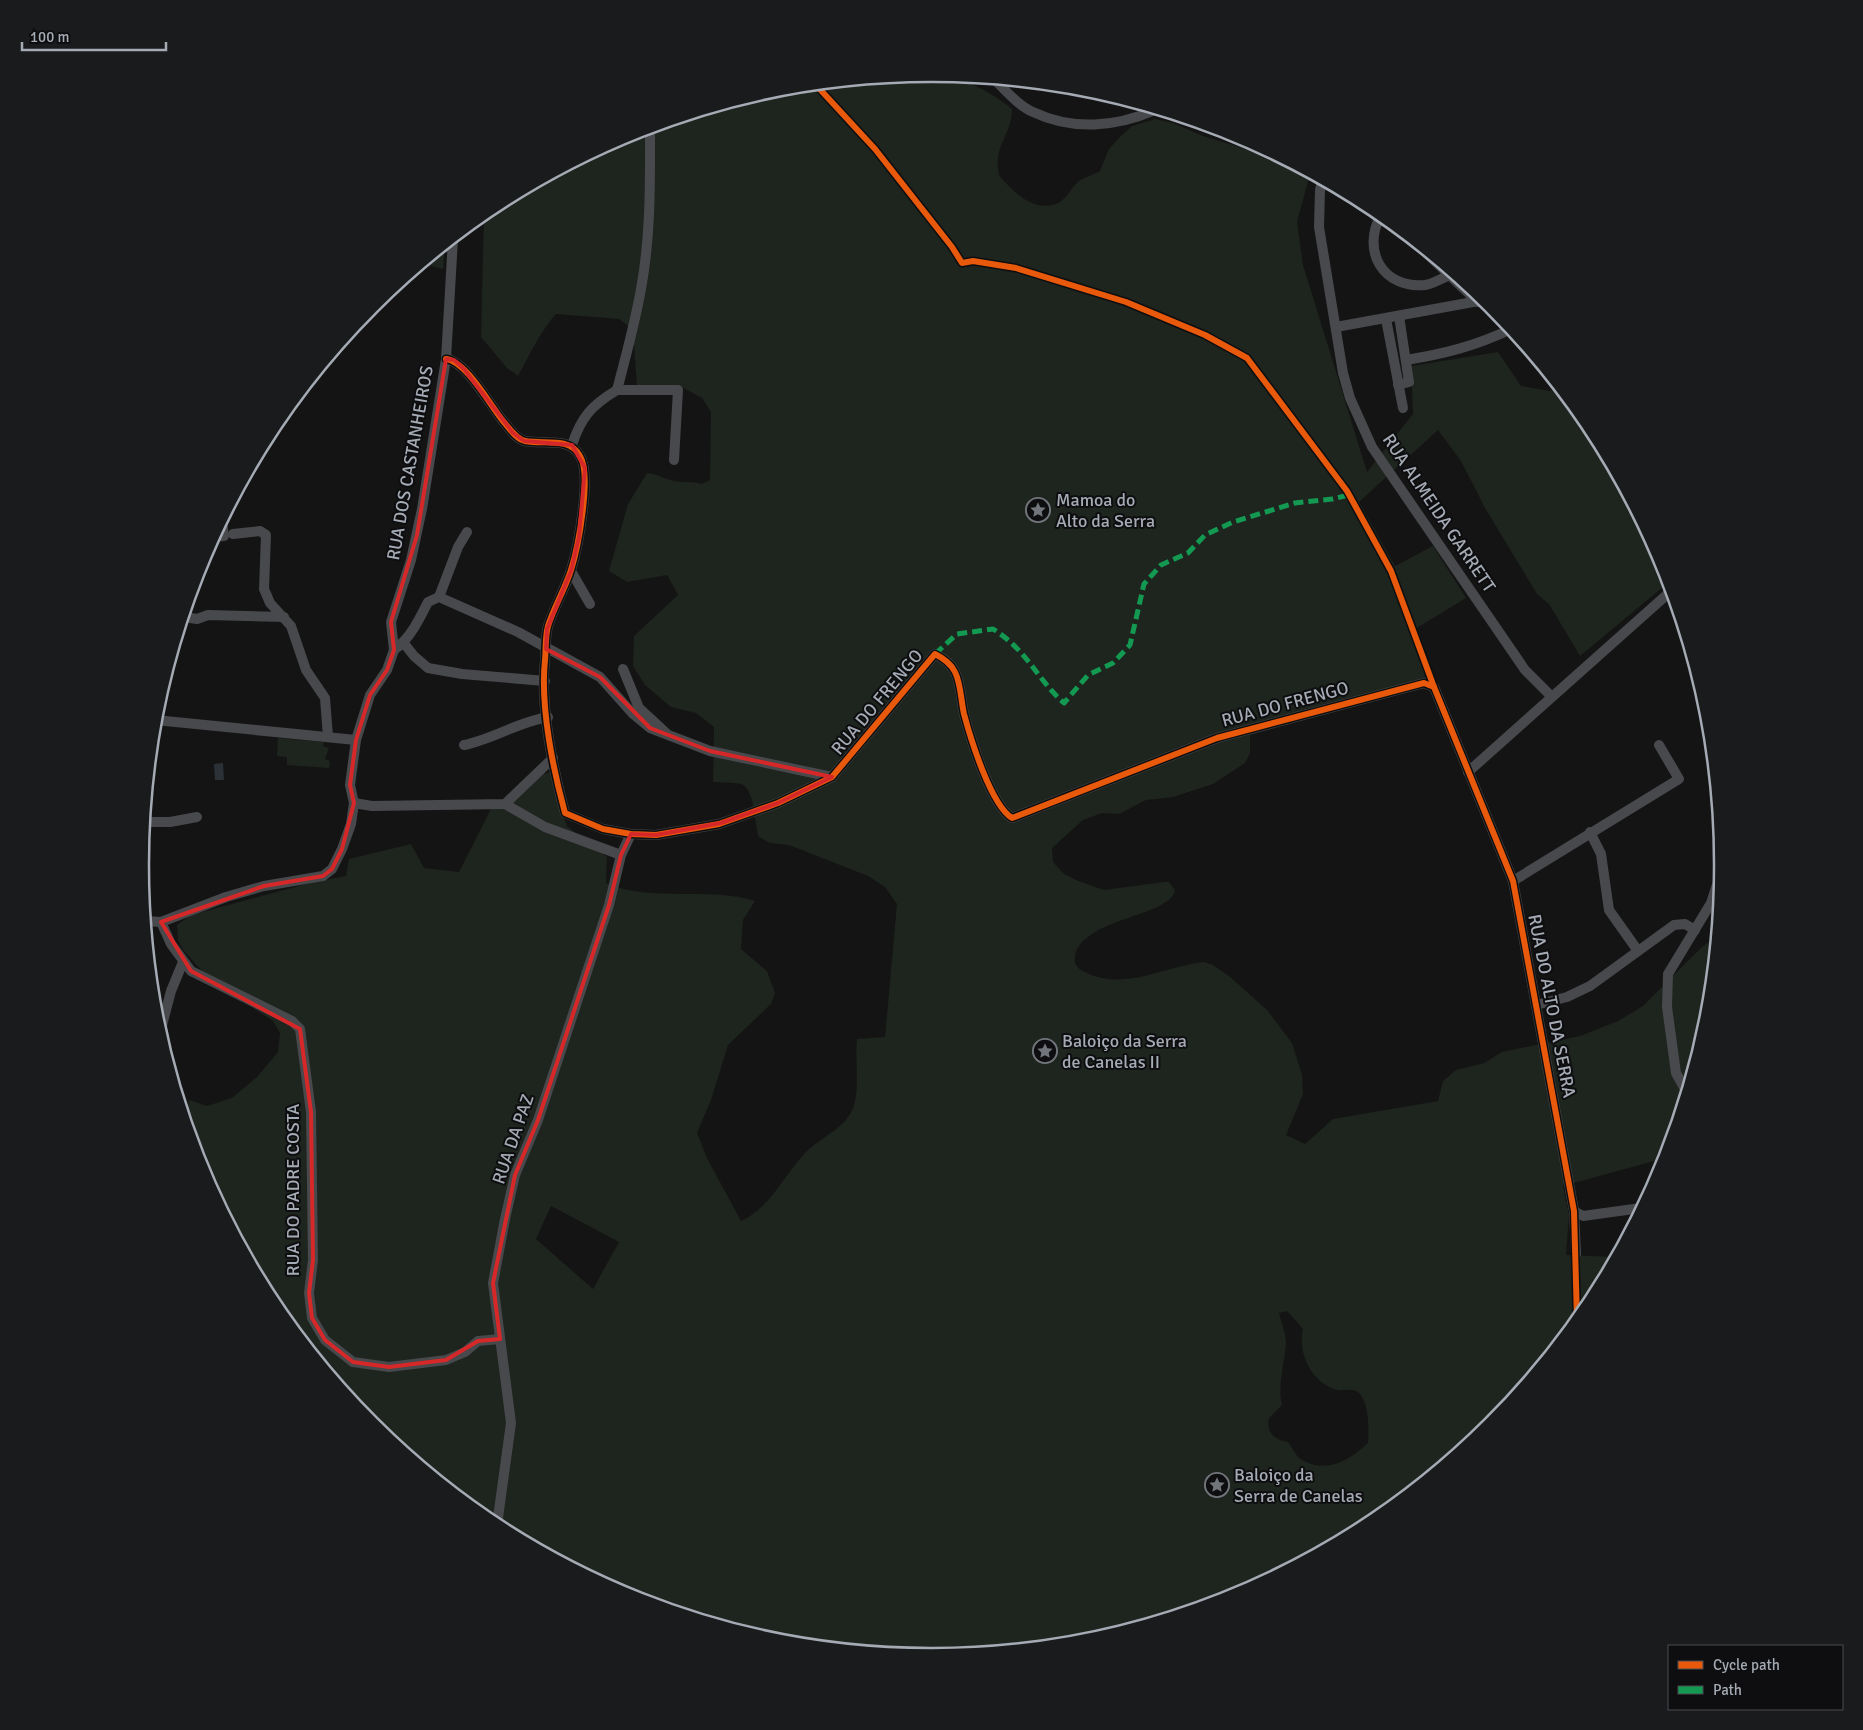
<svg xmlns="http://www.w3.org/2000/svg" width="1863" height="1730" font-family="Signika,sans-serif">
<rect width="100%" height="100%" fill="#141414"/>
<g fill="#1e241e" fill-rule="evenodd">
<path d="M932 74C960 77 990 90 1012 109 1012 136 993 144 999 175 1011 190 1035 214 1058 203 1068 198 1071 187 1079 181 1085 177 1093 175 1100 171L1109 149 1121 136 1132 126 1155 119 1173 123 1203 136 1286 161 1309 178 1297 222 1303 265 1367 472 1413 414 1411 366 1498 352 1521 386 1550 391 1557 386 1590 426 1663 562 1669 582 1580 656 1549 604 1537 594 1485 508 1461 461 1438 430 1359 502 1395 566 1433 546 1466 598 1415 629 1433 690 1425 687 1250 735V753L1245 763 1213 784 1173 797 1146 800 1119 814 1102 813 1083 820 1052 848 1053 862 1063 873 1076 880 1104 890 1164 882H1169L1175 890C1171 917 1080 918 1075 957 1074 965 1078 969 1085 972 1122 992 1166 966 1204 962L1213 965 1229 976 1267 1010 1292 1043 1302 1075 1303 1094 1286 1135 1305 1144 1333 1119 1438 1101 1443 1081 1456 1070 1484 1063 1502 1052 1580 1036 1618 1021 1643 1006 1702 947 1716 937 1707 1020 1665 1158 1563 1186 1569 1215 1566 1255 1615 1257 1589 1305 1491 1425 1371 1523 1234 1596 1086 1641 931 1656 777 1641 628 1596 492 1523 372 1424 273 1304 200 1168 185 1117 189 1100 207 1106 232 1098 257 1077 278 1052 280 1033 273 1021 210 980 183 950 178 940 177 925 191 915 310 883 346 876 349 859 411 844 424 868 459 872 491 809 528 779 550 772 555 793 567 826 607 857 606 883C652 903 709 886 755 901L743 920 741 949 767 971 775 993 771 1004 728 1045 711 1100 697 1133 707 1158 741 1221C771 1207 784 1175 806 1152 823 1135 850 1127 855 1101 859 1084 855 1058 857 1039L885 1037 897 904 885 887 868 876 789 845 770 843 759 837C754 824 755 788 741 784 732 782 722 783 713 782L714 727 696 713 671 707 645 685 633 666 634 636 678 595 667 575 627 582 609 571 628 504 647 473C658 474 666 480 675 481 684 483 692 481 701 484L710 480 711 412 702 398 682 387 637 386 633 330 619 319 556 314C541 330 529 356 518 376L507 368 481 337 484 214 492 207 629 134 777 89ZM551 1206 619 1242 593 1289 536 1239ZM1287 1311 1303 1329C1297 1352 1312 1385 1338 1390 1345 1391 1354 1387 1360 1394 1369 1405 1369 1429 1368 1443 1350 1460 1326 1474 1302 1460 1296 1457 1292 1447 1288 1442 1274 1439 1266 1433 1269 1418L1282 1405C1277 1385 1285 1363 1286 1343 1286 1334 1281 1322 1279 1313Z"/>
<polygon points="445,246 443,269 423,264"/>
<polygon points="278,738 324,742 323,746 329,748 325,759 330,761 329,768 287,765 287,757 277,756"/>
</g>
<polygon fill="#2a3137" points="223,763 224,780 215,780 214,764"/>
<g fill="none" stroke-linecap="round" stroke-linejoin="round">
<g stroke="#48494c" stroke-width="10">
<path d="M995 80C1006 91 1019 106 1033 112 1073 131 1116 127 1155 110"/>
<polyline points="1322,181 1320,190 1319,227 1343,373 1350,398 1372,447 1525,670 1551,696"/>
<path d="M1381 215C1361 251 1383 289 1425 285 1433 284 1442 278 1450 275"/>
<polyline points="1423,250 1478,302"/>
<polyline points="1386,319 1403,408"/>
<polyline points="1336,327 1484,300"/>
<path d="M446 359C466 361 490 405 503 421 509 428 516 439 525 441 544 445 569 436 580 456 592 475 578 548 571 570 565 589 554 607 548 626 545 637 546 649 545 660 540 706 553 769 565 813L603 829 631 834 656 835 719 824 778 803 832 777 935 654C943 658 951 664 955 672 961 684 961 701 964 714 971 740 991 805 1012 818L1217 738 1424 683 1434 687 1513 881 1574 1211 1576 1254"/>
<path d="M1406 360C1443 354 1476 346 1511 329"/>
<polyline points="1398,385 1409,382 1399,316"/>
<polyline points="617,390 678,390 674,460"/>
<path d="M572 445C581 417 592 405 617 390 626 356 635 323 641 289 651 235 650 181 650 128"/>
<polyline points="233,534 260,531 266,535 264,589 270,603 291,626 306,670 325,698 328,737"/>
<polyline points="214,537 224,536 222,522"/>
<polyline points="571,571 590,604"/>
<polyline points="439,597 458,547 467,532"/>
<polyline points="184,617 197,619 208,615 284,617"/>
<polyline points="403,642 414,656 428,668 462,674 545,681"/>
<path d="M394 650C410 639 420 618 428 602L439 597 518 632 600 677 633 714 650 728 710 751 832 777"/>
<polyline points="623,669 639,708 666,733"/>
<polyline points="155,720 356,740"/>
<path d="M464 745C493 739 518 722 548 717"/>
<polyline points="1468,772 1671,591"/>
<polyline points="354,803 372,806 505,804 553,758"/>
<polyline points="505,804 545,827 621,855"/>
<polyline points="144,822 170,822 197,817"/>
<polyline points="1590,832 1601,854 1609,910 1638,951"/>
<polyline points="1513,881 1679,779 1659,745"/>
<polyline points="146,921 161,922 226,897 264,886 323,876 332,869 342,849 351,824 354,803 350,785 356,740 370,695 387,670 394,650 391,622 411,560 422,509 446,359 453,239"/>
<polyline points="161,922 171,944 191,971 292,1021 300,1029 311,1112 313,1260 309,1293 312,1318 325,1340 353,1362 389,1367 446,1360 465,1352 478,1341 500,1339"/>
<polyline points="1536,1005 1567,997 1590,986 1674,925 1685,924 1695,930"/>
<polyline points="160,1033 171,991 183,962"/>
<polyline points="1686,1091 1676,1073 1667,1007 1668,974 1711,903 1723,866"/>
<polyline points="1574,1211 1583,1216 1641,1208"/>
<polyline points="497,1525 511,1423 493,1283 505,1219 515,1175 538,1120 609,905 621,855 631,834"/>
</g>
<path stroke="#139951" stroke-width="5" stroke-dasharray="10 5" stroke-linecap="butt" d="M935 654 957 634 993 629C1028 651 1036 678 1064 703L1088 675 1113 663 1130 645 1144 584 1161 565 1188 553 1205 535 1233 522 1295 503 1332 499 1349 495"/>
<defs>
<g id="cycleway">
<polyline points="816,85 875,149 952,247 962,263 973,261 1016,268 1126,302 1205,335 1247,358 1347,491 1391,571 1434,687 1513,881 1574,1211 1577,1319"/>
<path d="M446 359C466 361 490 405 503 421 509 428 516 439 525 441 544 445 569 436 580 456 592 475 578 548 571 570 565 589 554 607 548 626 545 637 546 649 545 660 540 706 553 769 565 813L603 829 631 834 656 835 719 824 778 803 832 777 935 654C943 658 951 664 955 672 961 684 961 701 964 714 971 740 991 805 1012 818L1217 738 1424 683 1434 687"/>
</g>
</defs>
<use href="#cycleway" stroke="#0e0e10" stroke-width="9"/>
<use href="#cycleway" stroke="#e8590c" stroke-width="6"/>
</g>
<path fill="none" stroke="#d62828" stroke-width="4" stroke-linejoin="round" d="M446 359 454 360 464 369 513 433 524 441 572 445 585 468 579 537 571 571 547 629 546 649 600 677 650 728 710 751 832 777 778 803 721 823 656 835 631 834 621 855 609 905 538 1120 515 1175 493 1283 500 1339 478 1341 446 1360 389 1367 353 1362 325 1340 312 1318 309 1293 313 1260 311 1112 300 1029 191 971 161 922 264 886 323 876 332 869 342 849 354 803 350 785 356 740 370 695 387 670 394 650 391 622 417 535Z"/>
<defs>
<symbol id="sight-ring" viewBox="-11 -11 22 22"><circle r="9.5" fill="#0e0e10" stroke="#72767c" stroke-width="1.5"/><path d="M0-6L1.8-2.2L6-1.7L2.9 1.2L3.7 5.4L0 3.3L-3.7 5.4L-2.9 1.2L-6-1.7L-1.8-2.2Z" fill="#72767c"/></symbol>
</defs>
<g fill-rule="evenodd">
<use href="#sight-ring" x="1024" y="496" width="28" height="28"/>
<use href="#sight-ring" x="1031" y="1037" width="28" height="28"/>
<use href="#sight-ring" x="1203" y="1471" width="28" height="28"/>
</g>
<g text-anchor="middle" dominant-baseline="central" stroke-width="4" stroke-linejoin="round" paint-order="stroke">
<g font-size="18" fill="#a5abb4" stroke="#0e0e10">
<text transform="translate(410 463) rotate(-80)">RUA DOS CASTANHEIROS</text>
<text transform="translate(1439 513) rotate(56)">RUA ALMEIDA GARRETT</text>
<text transform="translate(877 702) rotate(-50)">RUA DO FRENGO</text>
<text transform="translate(1285 704) rotate(-15)">RUA DO FRENGO</text>
<text transform="translate(1552 1006) rotate(79)">RUA DO ALTO DA SERRA</text>
<text transform="translate(513 1139) rotate(-71)">RUA DA PAZ</text>
<text transform="translate(293 1190) rotate(-90)">RUA DO PADRE COSTA</text>
</g>
<g font-size="18" fill="#a5abb4" stroke="#0e0e10" text-anchor="start">
<text x="1056" y="500">Mamoa do<tspan x="1056" dy="21">Alto da Serra</tspan></text>
<text x="1062" y="1041">Baloiço da Serra<tspan x="1062" dy="21">de Canelas II</tspan></text>
<text x="1234" y="1475">Baloiço da<tspan x="1234" dy="21">Serra de Canelas</tspan></text>
</g>
</g>
<path d="M0 0H1863V1730H0ZM931 82H932A782 782 0 0 1 1714 864V866A782 782 0 0 1 932 1648H931A782 782 0 0 1 149 866V864A782 782 0 0 1 931 82Z" fill="#1a1b1d" fill-rule="evenodd"/>
<path fill="none" stroke="#a5abb4" stroke-width="2.5" d="M931 82H932A782 782 0 0 1 1714 864V866A782 782 0 0 1 932 1648H931A782 782 0 0 1 149 866V864A782 782 0 0 1 931 82Z"/>
<rect x="1668" y="1645" width="175" height="65" fill="#0e0e10" stroke="#4a4d52"/>
<rect x="1678" y="1661" width="25" height="8" fill="#e8590c" stroke="#4a4d52"/>
<text x="1713" y="1670" font-size="15" fill="#a5abb4">Cycle path</text>
<rect x="1678" y="1686" width="25" height="8" fill="#139951" stroke="#4a4d52"/>
<text x="1713" y="1695" font-size="15" fill="#a5abb4">Path</text>
<path d="M22 42v8h144v-8" fill="none" stroke="#a5abb4" stroke-width="2.5"/>
<text x="30" y="42" font-size="15" fill="#a5abb4" stroke="#0e0e10" stroke-width="4" paint-order="stroke">100 m</text>
</svg>
